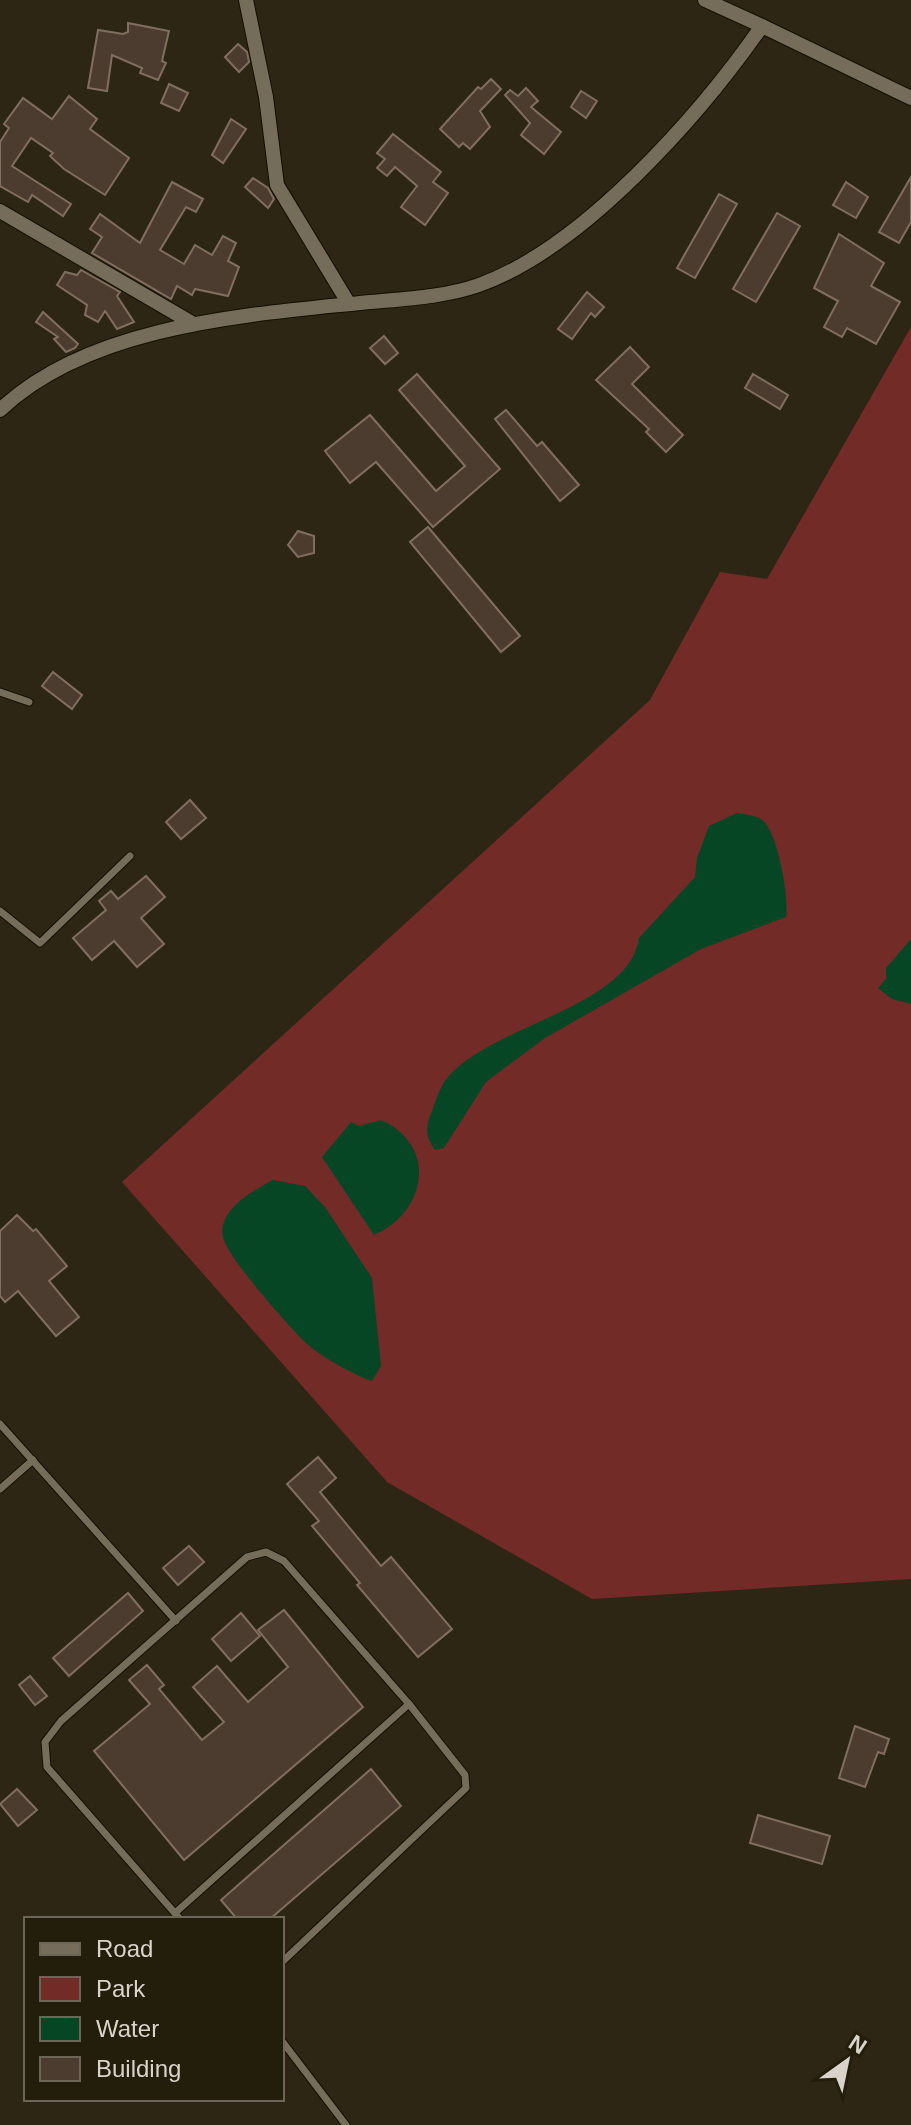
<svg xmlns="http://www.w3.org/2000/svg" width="911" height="2125" font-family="Arial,sans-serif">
<rect width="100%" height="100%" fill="#2d2615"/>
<polygon fill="#732b27" points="911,327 911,1579 592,1599 387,1482 122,1182 650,700 720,572 767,579"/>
<g fill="#064624">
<path d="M737 813C748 815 759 815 766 824 779 841 789 898 786 917L701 949 545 1038 486 1082 444 1148 435 1150C425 1136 425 1127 432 1111 436 1100 440 1087 447 1078 492 1024 629 1008 639 938L695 877 697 858 709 826Z"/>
<polygon points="911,939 911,1004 892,999 878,988 886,979 886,968"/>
<path d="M381 1120C439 1146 426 1213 374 1235L322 1157 351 1122 359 1126Z"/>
<path d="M273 1180 305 1186 325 1207 372 1278 381 1366 372 1381C355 1376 321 1356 307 1344 291 1329 226 1256 223 1237 217 1210 254 1190 273 1180Z"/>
</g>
<g fill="#4c3b2f" stroke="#806e60" stroke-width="2">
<polygon points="128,23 169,31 162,61 166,63 158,80 140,73 142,68 112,55 107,91 88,88 98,30 123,34 128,32"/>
<polygon points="238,44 247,52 249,62 239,72 225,57"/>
<polygon points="491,79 501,89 480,111 490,127 470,149 463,143 459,147 440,129 478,87 481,89"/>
<polygon points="169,84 188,93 179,111 161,103"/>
<polygon points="526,88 538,101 531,107 561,132 544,154 521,135 530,123 505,95 510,90 518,96"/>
<polygon points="581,91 597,101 586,118 571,107"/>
<polygon points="69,96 97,119 90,129 129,158 105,195 64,169 50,156 53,153 31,138 12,166 71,204 63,216 32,195 28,202 0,186 0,142 9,128 4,124 23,98 52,119"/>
<polygon points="231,119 246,129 223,163 212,155"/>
<polygon points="393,134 441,172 433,182 448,193 425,225 401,207 417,186 395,167 387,176 377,168 385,159 377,153"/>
<polygon points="911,177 911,222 899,243 879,232"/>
<polygon points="253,178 268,188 274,199 268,208 245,187"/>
<polygon points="172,182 203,199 196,212 186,207 160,250 184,264 195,245 212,255 223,236 236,243 228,261 239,267 228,296 195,289 192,295 177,286 171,299 92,253 102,237 90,229 100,214 140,243"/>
<polygon points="846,182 868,197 856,218 833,205"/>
<polygon points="719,194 737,204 695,278 677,268"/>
<polygon points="777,213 800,226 756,302 733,289"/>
<polygon points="839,234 884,263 871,286 900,302 876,344 847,328 842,337 824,327 838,301 814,288"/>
<polygon points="81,270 120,292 117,296 134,322 117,329 105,311 98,322 85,315 87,305 57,285 65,272 77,275"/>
<polygon points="587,292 604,307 595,317 591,313 572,339 558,329"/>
<polygon points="43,312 78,344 75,348 66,352 54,339 58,337 36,322"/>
<polygon points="384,336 398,353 385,364 370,348"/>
<polygon points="630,347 649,367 632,384 683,435 666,452 646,432 649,429 596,380"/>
<polygon points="417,374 500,469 433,527 376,462 350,483 325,451 370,415 436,491 465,466 399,390"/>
<polygon points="753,374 788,395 780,409 745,388"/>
<polygon points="506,410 537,446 542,442 579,485 560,501 495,419"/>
<polygon points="428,527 520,636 501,652 410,542"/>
<polygon points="298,531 314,536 314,553 298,557 288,545"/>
<polygon points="53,672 82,695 72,709 42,686"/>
<polygon points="190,800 206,818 181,839 166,822"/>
<polygon points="146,876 165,897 141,918 164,944 137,967 114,941 92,960 73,938 106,910 99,901 111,891 118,899"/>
<polygon points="17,1215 33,1231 36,1229 67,1266 49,1281 79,1317 56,1336 18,1291 5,1302 0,1296 0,1231"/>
<polygon points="318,1457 336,1478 320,1492 381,1566 391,1557 452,1629 418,1657 357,1585 360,1583 312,1526 319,1521 287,1484"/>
<polygon points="189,1546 204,1562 178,1585 163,1568"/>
<polygon points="128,1593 143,1611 69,1676 53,1658"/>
<polygon points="284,1610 363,1707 184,1860 94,1751 150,1704 129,1680 147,1665 164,1685 159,1689 202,1740 224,1722 193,1687 217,1666 248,1702 288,1667 258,1630"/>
<polygon points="241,1613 260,1636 231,1661 212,1639"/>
<polygon points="30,1676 47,1696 35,1705 19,1685"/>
<polygon points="855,1726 889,1739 884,1754 878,1752 865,1787 839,1778"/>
<polygon points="371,1769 401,1806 270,1919 237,1919 221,1900"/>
<polygon points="17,1789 37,1810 18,1826 0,1804"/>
<polygon points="758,1815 830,1836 822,1864 750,1843"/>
</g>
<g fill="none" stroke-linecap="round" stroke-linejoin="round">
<defs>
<g id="lane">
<polyline points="0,692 29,702"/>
<polyline points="0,911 40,943 130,856"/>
<polyline points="0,1424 176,1621"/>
<polyline points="0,1489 33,1460"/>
<polyline points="175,1913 409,1704"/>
<polyline points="180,1919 47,1767 45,1742 61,1721 247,1557 266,1552 284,1561 409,1704 465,1775 466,1788 282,1962"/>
<polyline points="282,2041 346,2125"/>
</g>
<g id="street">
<polyline points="246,0 266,97 277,185 349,304"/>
<polyline points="705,0 762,26"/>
<polyline points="0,211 192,323"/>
<path d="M0 410C88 326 244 315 360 303 399 299 442 298 479 285 583 248 700 115 762 26L911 98"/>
</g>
</defs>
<use href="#lane" stroke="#150f01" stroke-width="9"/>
<use href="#street" stroke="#150f01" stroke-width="16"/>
<use href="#lane" stroke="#756d5a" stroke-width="7"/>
<use href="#street" stroke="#756d5a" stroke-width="14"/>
</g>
<rect x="24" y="1917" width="260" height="184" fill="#231d0b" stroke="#6b6657" stroke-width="2"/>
<rect x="40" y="1943" width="40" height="12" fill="#756d5a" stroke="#6b6657" stroke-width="2"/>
<text x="96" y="1957" font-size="24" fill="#d8d4ca">Road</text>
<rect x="40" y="1977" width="40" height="24" fill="#732b27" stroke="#6b6657" stroke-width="2"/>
<text x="96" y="1997" font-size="24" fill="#d8d4ca">Park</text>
<rect x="40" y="2017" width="40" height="24" fill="#064624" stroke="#6b6657" stroke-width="2"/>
<text x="96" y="2037" font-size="24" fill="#d8d4ca">Water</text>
<rect x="40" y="2057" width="40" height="24" fill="#4c3b2f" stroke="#6b6657" stroke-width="2"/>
<text x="96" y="2077" font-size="24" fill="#d8d4ca">Building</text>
<g transform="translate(847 2061) rotate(33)" stroke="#231d0b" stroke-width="6" paint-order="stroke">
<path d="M0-6L14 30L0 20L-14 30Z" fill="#d8d4ca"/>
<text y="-12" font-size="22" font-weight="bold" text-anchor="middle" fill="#d8d4ca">N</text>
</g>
</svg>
